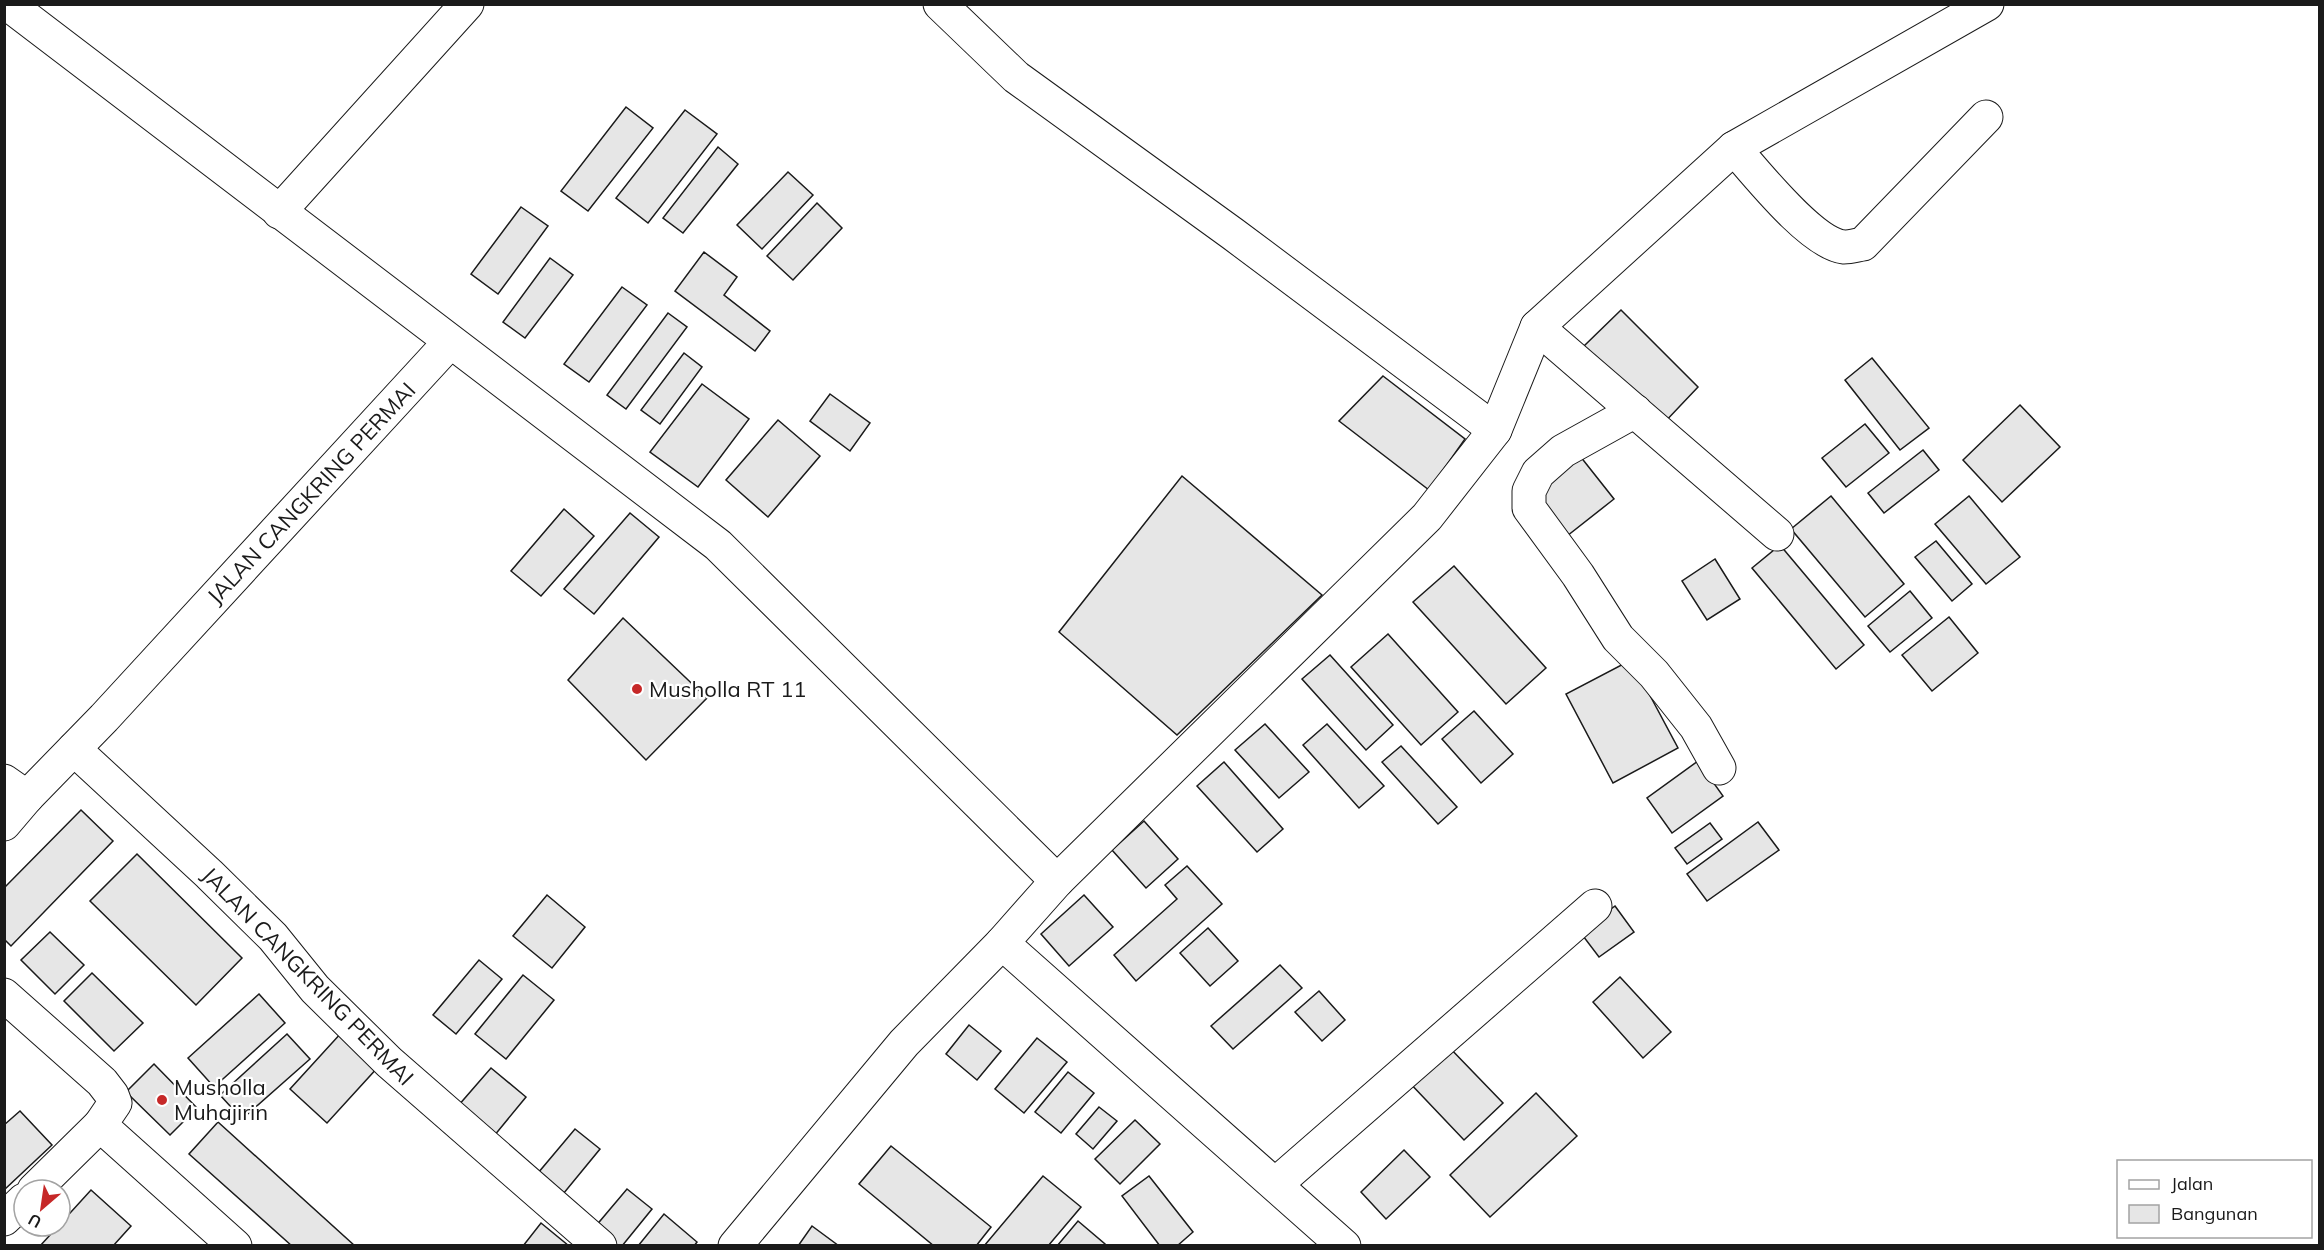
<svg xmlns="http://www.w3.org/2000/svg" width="2324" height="1250" font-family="Mulish,sans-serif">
<rect width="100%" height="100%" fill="#fff"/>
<g fill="#e6e6e6" stroke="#1a1a1a" stroke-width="1.5">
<polygon points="626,107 653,128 588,211 561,191"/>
<polygon points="685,110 717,134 648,223 616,198"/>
<polygon points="718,147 738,164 683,233 663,218"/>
<polygon points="788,172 813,195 762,249 737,225"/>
<polygon points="817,203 842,228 793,280 767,256"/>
<polygon points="521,207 548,226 498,294 471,274"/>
<polygon points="704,252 737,277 724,295 770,331 755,351 675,291"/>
<polygon points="550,258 573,275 525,338 503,322"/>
<polygon points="622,287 647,305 589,382 564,364"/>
<polygon points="1621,310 1698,387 1662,425 1584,346"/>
<polygon points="668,313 687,327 626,409 607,395"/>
<polygon points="684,353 702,367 660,424 641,410"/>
<polygon points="1872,358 1929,428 1900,450 1845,380"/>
<polygon points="1383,376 1465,439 1429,490 1339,421"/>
<polygon points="702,384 749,419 698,487 650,452"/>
<polygon points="830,394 870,423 850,451 810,421"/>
<polygon points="2020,405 2060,447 2002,502 1963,460"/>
<polygon points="778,420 820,456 768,517 726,480"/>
<polygon points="1865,424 1889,453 1846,487 1822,458"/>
<polygon points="1923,450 1939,470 1884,513 1868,493"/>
<polygon points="1580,456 1614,499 1567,536 1534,493"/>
<polygon points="1182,476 1322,595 1177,735 1059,632"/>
<polygon points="1831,496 1904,584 1865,617 1791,529"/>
<polygon points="1969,496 2020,557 1986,584 1935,524"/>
<polygon points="564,509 594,536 541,596 511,571"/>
<polygon points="630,513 659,537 594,614 564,589"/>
<polygon points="1936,541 1972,584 1952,601 1915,557"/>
<polygon points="1780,545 1864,645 1836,669 1752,568"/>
<polygon points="1715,559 1740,599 1707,620 1682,581"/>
<polygon points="1454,566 1546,668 1506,704 1413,602"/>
<polygon points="1910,591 1932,618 1890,652 1868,626"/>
<polygon points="1949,617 1978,653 1932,691 1902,655"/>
<polygon points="623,618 707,698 646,760 568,680"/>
<polygon points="1388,634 1458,712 1421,745 1351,667"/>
<polygon points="1330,655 1393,725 1366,750 1302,679"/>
<polygon points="1631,660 1678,748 1613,783 1566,694"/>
<polygon points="1474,711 1513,754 1481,783 1442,739"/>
<polygon points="1265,724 1309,772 1279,798 1235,750"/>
<polygon points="1327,724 1384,786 1359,808 1303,745"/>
<polygon points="1401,746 1457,807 1438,824 1382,762"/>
<polygon points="1698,761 1723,796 1672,833 1647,798"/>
<polygon points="1224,762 1283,829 1257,852 1197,786"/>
<polygon points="81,810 113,841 11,946 4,939 4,888"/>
<polygon points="1144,821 1178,859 1146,888 1112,850"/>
<polygon points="1758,822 1779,850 1707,901 1687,874"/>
<polygon points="1710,823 1722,839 1687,864 1675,848"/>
<polygon points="137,854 242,958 196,1005 90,901"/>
<polygon points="1187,866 1222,904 1136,981 1114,955 1177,899 1165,885"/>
<polygon points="547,895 585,927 552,968 513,936"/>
<polygon points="1084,895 1113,927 1069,966 1041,934"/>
<polygon points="1615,906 1634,932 1599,957 1580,932"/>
<polygon points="1208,928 1238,961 1210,986 1180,953"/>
<polygon points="50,932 84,965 55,994 21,960"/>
<polygon points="479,960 502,979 456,1034 433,1015"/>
<polygon points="1280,965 1302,988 1233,1049 1211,1026"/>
<polygon points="92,973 143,1023 114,1051 64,1001"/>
<polygon points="523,975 554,1000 506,1059 475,1034"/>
<polygon points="1620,977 1671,1032 1643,1058 1593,1002"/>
<polygon points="1319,991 1345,1020 1322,1041 1295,1012"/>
<polygon points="259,994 285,1023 214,1087 188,1058"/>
<polygon points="969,1025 1001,1051 977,1080 946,1054"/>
<polygon points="342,1032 379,1066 327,1123 290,1089"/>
<polygon points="287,1034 310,1059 242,1119 220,1095"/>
<polygon points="1037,1038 1067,1062 1024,1113 995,1089"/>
<polygon points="1446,1044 1503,1103 1464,1140 1407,1080"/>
<polygon points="154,1064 197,1108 170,1135 126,1092"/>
<polygon points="491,1068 526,1097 494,1136 458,1106"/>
<polygon points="1068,1072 1094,1093 1061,1133 1035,1112"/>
<polygon points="1536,1093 1577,1136 1490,1217 1450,1175"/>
<polygon points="1099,1107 1117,1121 1093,1149 1076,1134"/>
<polygon points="20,1111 52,1145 4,1190 4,1125"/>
<polygon points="1135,1120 1160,1144 1120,1184 1095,1159"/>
<polygon points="218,1122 355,1246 292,1246 189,1154"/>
<polygon points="575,1129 600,1149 559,1199 533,1179"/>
<polygon points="891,1146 991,1227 976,1246 934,1246 859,1184"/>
<polygon points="1404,1150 1430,1177 1386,1219 1361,1192"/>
<polygon points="1043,1176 1081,1207 1048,1246 984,1246"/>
<polygon points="1149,1176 1193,1232 1177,1246 1160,1246 1122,1196"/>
<polygon points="627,1189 652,1209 622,1246 618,1246 595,1227"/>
<polygon points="91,1190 131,1226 113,1246 40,1246"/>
<polygon points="664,1214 697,1242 694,1246 638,1246"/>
<polygon points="1078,1221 1105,1244 1104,1246 1057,1246"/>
<polygon points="541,1223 569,1246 523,1246"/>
<polygon points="812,1226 839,1246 798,1246"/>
</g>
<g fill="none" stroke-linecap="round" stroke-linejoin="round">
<defs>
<g id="minor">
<polyline points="8,4 718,545 1057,881"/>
<polyline points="940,4 1016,77 1233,234 1495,430"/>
<path d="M1734 148C1756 173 1812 244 1844 247 1850 247 1857 245 1863 244L1986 117"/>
<polyline points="279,212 467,4"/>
<polyline points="1537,327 1777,534"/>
<polyline points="1635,411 1563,451 1538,473 1529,491 1529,508 1578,575 1618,638 1654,674 1696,727 1719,768"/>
<polyline points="74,749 209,874 273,937 315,989 389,1062 600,1246"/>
<polyline points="4,781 27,797"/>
<polyline points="4,824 27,797 104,718 450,342"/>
<polyline points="1002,943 1057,881 1427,517 1495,430 1537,327 1734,148 1987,4"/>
<polyline points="4,995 102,1082 112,1095 115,1103 100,1125 34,1190"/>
<polyline points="100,1125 235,1246"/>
<polyline points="1276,1184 1595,906"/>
<polyline points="4,1219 24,1200"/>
<polyline points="735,1246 904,1043 1002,943 1344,1246"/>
</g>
</defs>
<use href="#minor" stroke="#1a1a1a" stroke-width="35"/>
<use href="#minor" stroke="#fff" stroke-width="33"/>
</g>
<g fill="#c62828" stroke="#fff" stroke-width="2">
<circle cx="637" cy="689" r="6"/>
<circle cx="162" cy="1100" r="6"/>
</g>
<g text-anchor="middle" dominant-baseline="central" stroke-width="4.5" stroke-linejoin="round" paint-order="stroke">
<g font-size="22" fill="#1a1a1a" stroke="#fff">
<text transform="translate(311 493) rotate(-47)">JALAN CANGKRING PERMAI</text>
<text transform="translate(308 976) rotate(46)">JALAN CANGKRING PERMAI</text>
</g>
<g font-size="22" fill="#1a1a1a" stroke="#fff" text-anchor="start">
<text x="649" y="689">Musholla RT 11</text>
<text x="174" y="1087">Musholla<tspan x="174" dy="25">Muhajirin</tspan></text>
</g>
</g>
<rect width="2324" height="1250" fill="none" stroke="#1a1a1a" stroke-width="12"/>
<rect x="2117" y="1160" width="195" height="78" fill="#ffffff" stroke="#a3a3a3" stroke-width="1.5"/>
<rect x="2129" y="1180" width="30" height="9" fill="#ffffff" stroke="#a3a3a3" stroke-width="1.5"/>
<text x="2171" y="1190" font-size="18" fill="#1a1a1a">Jalan</text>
<rect x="2129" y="1205" width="30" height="18" fill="#e6e6e6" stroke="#a3a3a3" stroke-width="1.5"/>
<text x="2171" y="1220" font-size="18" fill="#1a1a1a">Bangunan</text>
<g transform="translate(42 1208) rotate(209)"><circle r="28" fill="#ffffff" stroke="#a3a3a3" stroke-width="1.5"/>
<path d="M0-4.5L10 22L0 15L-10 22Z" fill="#c62828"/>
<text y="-9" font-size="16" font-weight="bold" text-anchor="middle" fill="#1a1a1a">U</text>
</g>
</svg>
